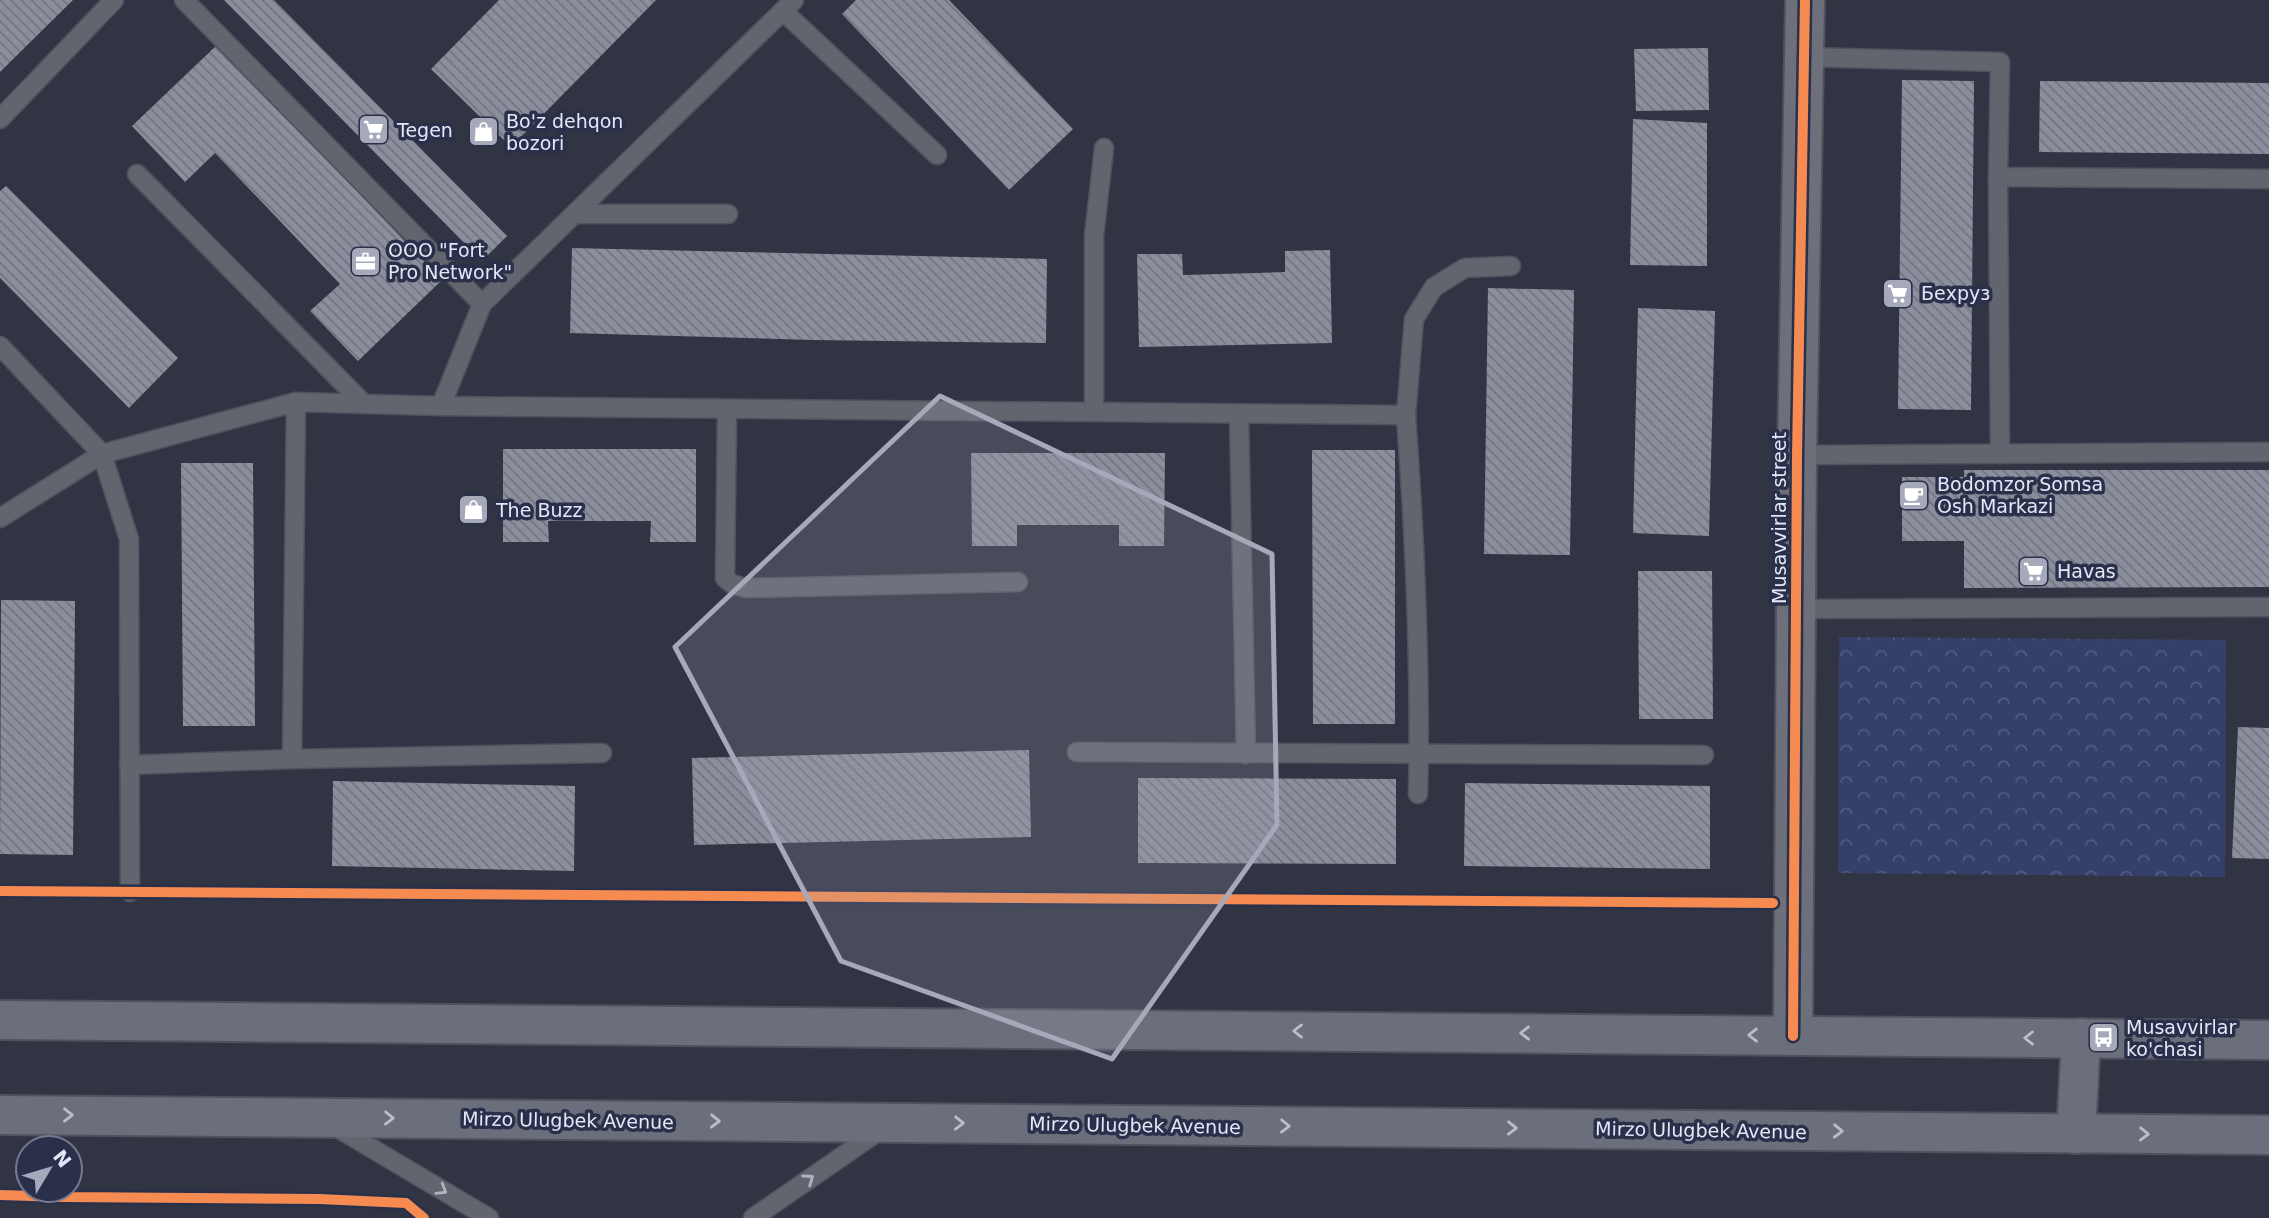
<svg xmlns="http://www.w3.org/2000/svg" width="2269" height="1218" font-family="'DejaVu Sans',sans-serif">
<defs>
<pattern id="forest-crowns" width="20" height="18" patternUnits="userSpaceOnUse" patternTransform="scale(1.75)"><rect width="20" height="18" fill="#353f6a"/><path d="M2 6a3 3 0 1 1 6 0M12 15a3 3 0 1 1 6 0" fill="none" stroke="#525b80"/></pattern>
<pattern id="building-back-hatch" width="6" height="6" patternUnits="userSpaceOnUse" patternTransform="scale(1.75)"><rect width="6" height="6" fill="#8b8e9c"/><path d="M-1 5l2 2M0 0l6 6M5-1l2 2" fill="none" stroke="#727580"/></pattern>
</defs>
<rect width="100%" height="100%" fill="#313543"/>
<polygon fill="url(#forest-crowns)" points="1839,637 2226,640 2225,877 1838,873"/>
<g fill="url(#building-back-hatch)">
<polygon points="0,0 73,0 0,72"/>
<polygon points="224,0 274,0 507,236 482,261"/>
<polygon points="499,0 656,0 511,147 431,69"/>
<polygon points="856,0 949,0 1073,129 1009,190 842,14"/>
<polygon points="217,45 442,280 358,361 310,311 340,284 215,153 185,182 132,126"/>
<polygon points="1708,48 1709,110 1636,111 1634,49"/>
<polygon points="1902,80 1974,81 1971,410 1898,409"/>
<polygon points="2040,81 2269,83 2269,154 2039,152"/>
<polygon points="1633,119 1707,123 1707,266 1630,265"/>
<polygon points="6,186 178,358 129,408 0,278 0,191"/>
<polygon points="572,248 1047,259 1046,343 813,340 570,333"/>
<polygon points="1330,250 1332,343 1139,347 1137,254 1182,254 1183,275 1285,272 1285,251"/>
<polygon points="1488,288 1574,290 1570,555 1484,554"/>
<polygon points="1638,308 1715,311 1709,536 1633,533"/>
<polygon points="503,449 696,449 696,542 650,542 651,521 548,521 549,542 503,542"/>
<polygon points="1312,450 1395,450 1395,724 1313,724"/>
<polygon points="971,453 1165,453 1164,546 1119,546 1119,525 1017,525 1017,546 972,546"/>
<polygon points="181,463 253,463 255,726 183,726"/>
<polygon points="1964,470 2269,470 2269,587 1964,588 1964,541 1902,541 1902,477 1964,477"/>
<polygon points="1638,571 1712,571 1713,719 1639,719"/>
<polygon points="1,600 75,601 73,855 0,854"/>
<polygon points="2238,727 2269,728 2269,859 2232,858"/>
<polygon points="1029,750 1031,837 694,845 692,758"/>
<polygon points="1138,778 1396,779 1396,864 1138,863"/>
<polygon points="333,781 575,786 574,871 332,866"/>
<polygon points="1465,783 1710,786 1710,869 1464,866"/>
</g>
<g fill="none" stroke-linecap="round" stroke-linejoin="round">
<defs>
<g id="lane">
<polyline points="184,0 482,304"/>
<polyline points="783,11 937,155"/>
<polyline points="1804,57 2000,62 1998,177 2269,179"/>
<polyline points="0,119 114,0"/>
<polyline points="137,174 364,404"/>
<polyline points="1998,177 2000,454"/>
<polyline points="575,214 728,214"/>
<polyline points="0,346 102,454 129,539 130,892"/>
<polyline points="296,402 292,759 602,753"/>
<polyline points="441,406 1406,415 1414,319 1434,287 1465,268 1511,266"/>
<polyline points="727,409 725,578 732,584 746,588 1018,582"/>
<polyline points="1094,412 1094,236 1104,148"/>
<polyline points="1239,414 1246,754"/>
<path d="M1406 415C1415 541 1421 667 1418 794"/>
<polyline points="1797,455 2269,452"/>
<polyline points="0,518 102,454 296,402 441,406 482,304 794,0"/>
<polyline points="1796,609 2269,607"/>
<polyline points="1077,752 1704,755"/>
<polyline points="129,765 292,759"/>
<polyline points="336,1127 489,1218"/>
<polyline points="753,1218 883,1128"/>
</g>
<polyline id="secondary" points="1793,1036 1797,455 1805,0"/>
<g id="primary">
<polyline points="0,1020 2269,1040"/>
<polyline points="0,1115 2269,1135"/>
<polyline points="2076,1134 2081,1038"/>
</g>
</defs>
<use href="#lane" stroke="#4f525e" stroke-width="21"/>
<use href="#secondary" stroke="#4f525e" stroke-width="42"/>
<use href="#primary" stroke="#4f525e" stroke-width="42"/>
<use href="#lane" stroke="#62656e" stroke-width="18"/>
<use href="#secondary" stroke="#6d707b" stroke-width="38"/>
<use href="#primary" stroke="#6b6e7b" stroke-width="38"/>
<defs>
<g id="cycleway">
<polyline points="0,891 1773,903"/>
<polyline points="1793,1036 1797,455 1805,0"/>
<polyline points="0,1195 64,1197 319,1199 406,1203 424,1218"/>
</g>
</defs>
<use href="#cycleway" stroke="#2a304a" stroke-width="15"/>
<use href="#cycleway" stroke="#f68b52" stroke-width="10"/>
</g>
<defs><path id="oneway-chevron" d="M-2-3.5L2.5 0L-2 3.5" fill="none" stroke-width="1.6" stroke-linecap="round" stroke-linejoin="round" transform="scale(1.75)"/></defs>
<g stroke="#b9bdcd">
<use href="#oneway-chevron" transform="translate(1298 1031) rotate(-180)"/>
<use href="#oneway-chevron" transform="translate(1525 1033) rotate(-180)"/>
<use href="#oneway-chevron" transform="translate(1753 1035) rotate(-180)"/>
<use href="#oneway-chevron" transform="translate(2029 1038) rotate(-180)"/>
<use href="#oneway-chevron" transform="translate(68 1115) rotate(1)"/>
<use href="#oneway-chevron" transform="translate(389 1118) rotate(1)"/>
<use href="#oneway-chevron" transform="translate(715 1121) rotate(1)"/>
<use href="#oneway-chevron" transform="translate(959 1123) rotate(1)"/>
<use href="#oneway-chevron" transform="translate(1285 1126) rotate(1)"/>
<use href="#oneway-chevron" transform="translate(1512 1128) rotate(1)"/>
<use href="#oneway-chevron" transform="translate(1838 1131) rotate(1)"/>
<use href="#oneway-chevron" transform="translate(2144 1134) rotate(1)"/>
</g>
<g stroke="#afb4c1">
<use href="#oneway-chevron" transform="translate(809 1179) rotate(-35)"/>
<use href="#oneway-chevron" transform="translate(442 1190) rotate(31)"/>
</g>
<path fill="#a5a9b9" fill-opacity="0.2" stroke="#a5a9b9" stroke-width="5" stroke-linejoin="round" d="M940 396 1272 554 1277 825 1112 1059 841 961 675 647Z"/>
<defs>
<symbol id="supermarket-square" viewBox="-11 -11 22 22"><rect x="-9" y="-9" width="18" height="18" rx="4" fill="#a5a9b9" stroke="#2a304a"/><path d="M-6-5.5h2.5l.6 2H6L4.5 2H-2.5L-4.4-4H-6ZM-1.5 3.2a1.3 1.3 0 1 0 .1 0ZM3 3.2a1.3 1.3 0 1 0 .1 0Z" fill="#fff"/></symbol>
<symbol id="shop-square" viewBox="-11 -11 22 22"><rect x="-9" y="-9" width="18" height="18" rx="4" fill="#a5a9b9" stroke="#2a304a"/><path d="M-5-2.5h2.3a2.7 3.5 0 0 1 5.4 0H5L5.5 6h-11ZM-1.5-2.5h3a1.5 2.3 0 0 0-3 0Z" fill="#fff"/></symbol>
<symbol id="office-square" viewBox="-11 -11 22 22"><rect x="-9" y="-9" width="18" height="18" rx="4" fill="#a5a9b9" stroke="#2a304a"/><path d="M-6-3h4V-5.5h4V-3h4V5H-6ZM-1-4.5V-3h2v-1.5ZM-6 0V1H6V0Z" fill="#fff"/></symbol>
<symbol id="cafe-square" viewBox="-11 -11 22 22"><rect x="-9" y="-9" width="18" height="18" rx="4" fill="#a5a9b9" stroke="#2a304a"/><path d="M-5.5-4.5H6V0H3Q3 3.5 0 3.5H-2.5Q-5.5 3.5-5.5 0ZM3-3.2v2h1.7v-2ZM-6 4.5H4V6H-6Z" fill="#fff"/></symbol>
<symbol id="bus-square" viewBox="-11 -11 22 22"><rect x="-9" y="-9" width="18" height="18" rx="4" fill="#a5a9b9" stroke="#2a304a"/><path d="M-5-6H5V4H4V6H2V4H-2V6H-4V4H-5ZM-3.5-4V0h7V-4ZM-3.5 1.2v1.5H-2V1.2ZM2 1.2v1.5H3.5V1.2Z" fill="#fff"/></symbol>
</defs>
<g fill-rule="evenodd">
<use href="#supermarket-square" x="356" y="112" width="35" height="35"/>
<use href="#shop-square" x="466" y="114" width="35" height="35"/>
<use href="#office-square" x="348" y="244" width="35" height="35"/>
<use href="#supermarket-square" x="1880" y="276" width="35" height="35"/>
<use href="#cafe-square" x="1896" y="478" width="35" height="35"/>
<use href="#shop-square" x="456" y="492" width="35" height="35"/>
<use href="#supermarket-square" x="2016" y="554" width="35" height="35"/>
<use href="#bus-square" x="2086" y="1020" width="35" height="35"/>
</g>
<g text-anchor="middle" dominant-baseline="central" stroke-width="7" stroke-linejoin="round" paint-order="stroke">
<g font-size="19" fill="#e3e8f9" stroke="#2a304a" text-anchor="start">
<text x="506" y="121">Bo'z dehqon<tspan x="506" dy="22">bozori</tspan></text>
<text x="397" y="130">Tegen</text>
<text x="388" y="250">ООО "Fort<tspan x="388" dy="22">Pro Network"</tspan></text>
<text x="1921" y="293">Бехруз</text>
<text x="1937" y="484">Bodomzor Somsa<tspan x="1937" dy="22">Osh Markazi</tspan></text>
<text x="496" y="510">The Buzz</text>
<text x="2057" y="571">Havas</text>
<text x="2126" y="1027">Musavvirlar<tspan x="2126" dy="22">ko'chasi</tspan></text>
</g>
<g font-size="19" fill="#e3e8f9" stroke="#2a304a">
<text transform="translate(1779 518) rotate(-90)">Musavvirlar street</text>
<text transform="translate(568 1120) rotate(1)">Mirzo Ulugbek Avenue</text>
<text transform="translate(1135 1125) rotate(1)">Mirzo Ulugbek Avenue</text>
<text transform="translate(1701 1130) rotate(1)">Mirzo Ulugbek Avenue</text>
</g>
</g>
<g transform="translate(49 1169) rotate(52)"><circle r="33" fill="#2a304a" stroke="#747a90" stroke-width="2"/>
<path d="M0-5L12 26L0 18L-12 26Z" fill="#a5a9b9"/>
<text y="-10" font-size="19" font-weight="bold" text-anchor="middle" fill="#e3e8f9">N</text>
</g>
</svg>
